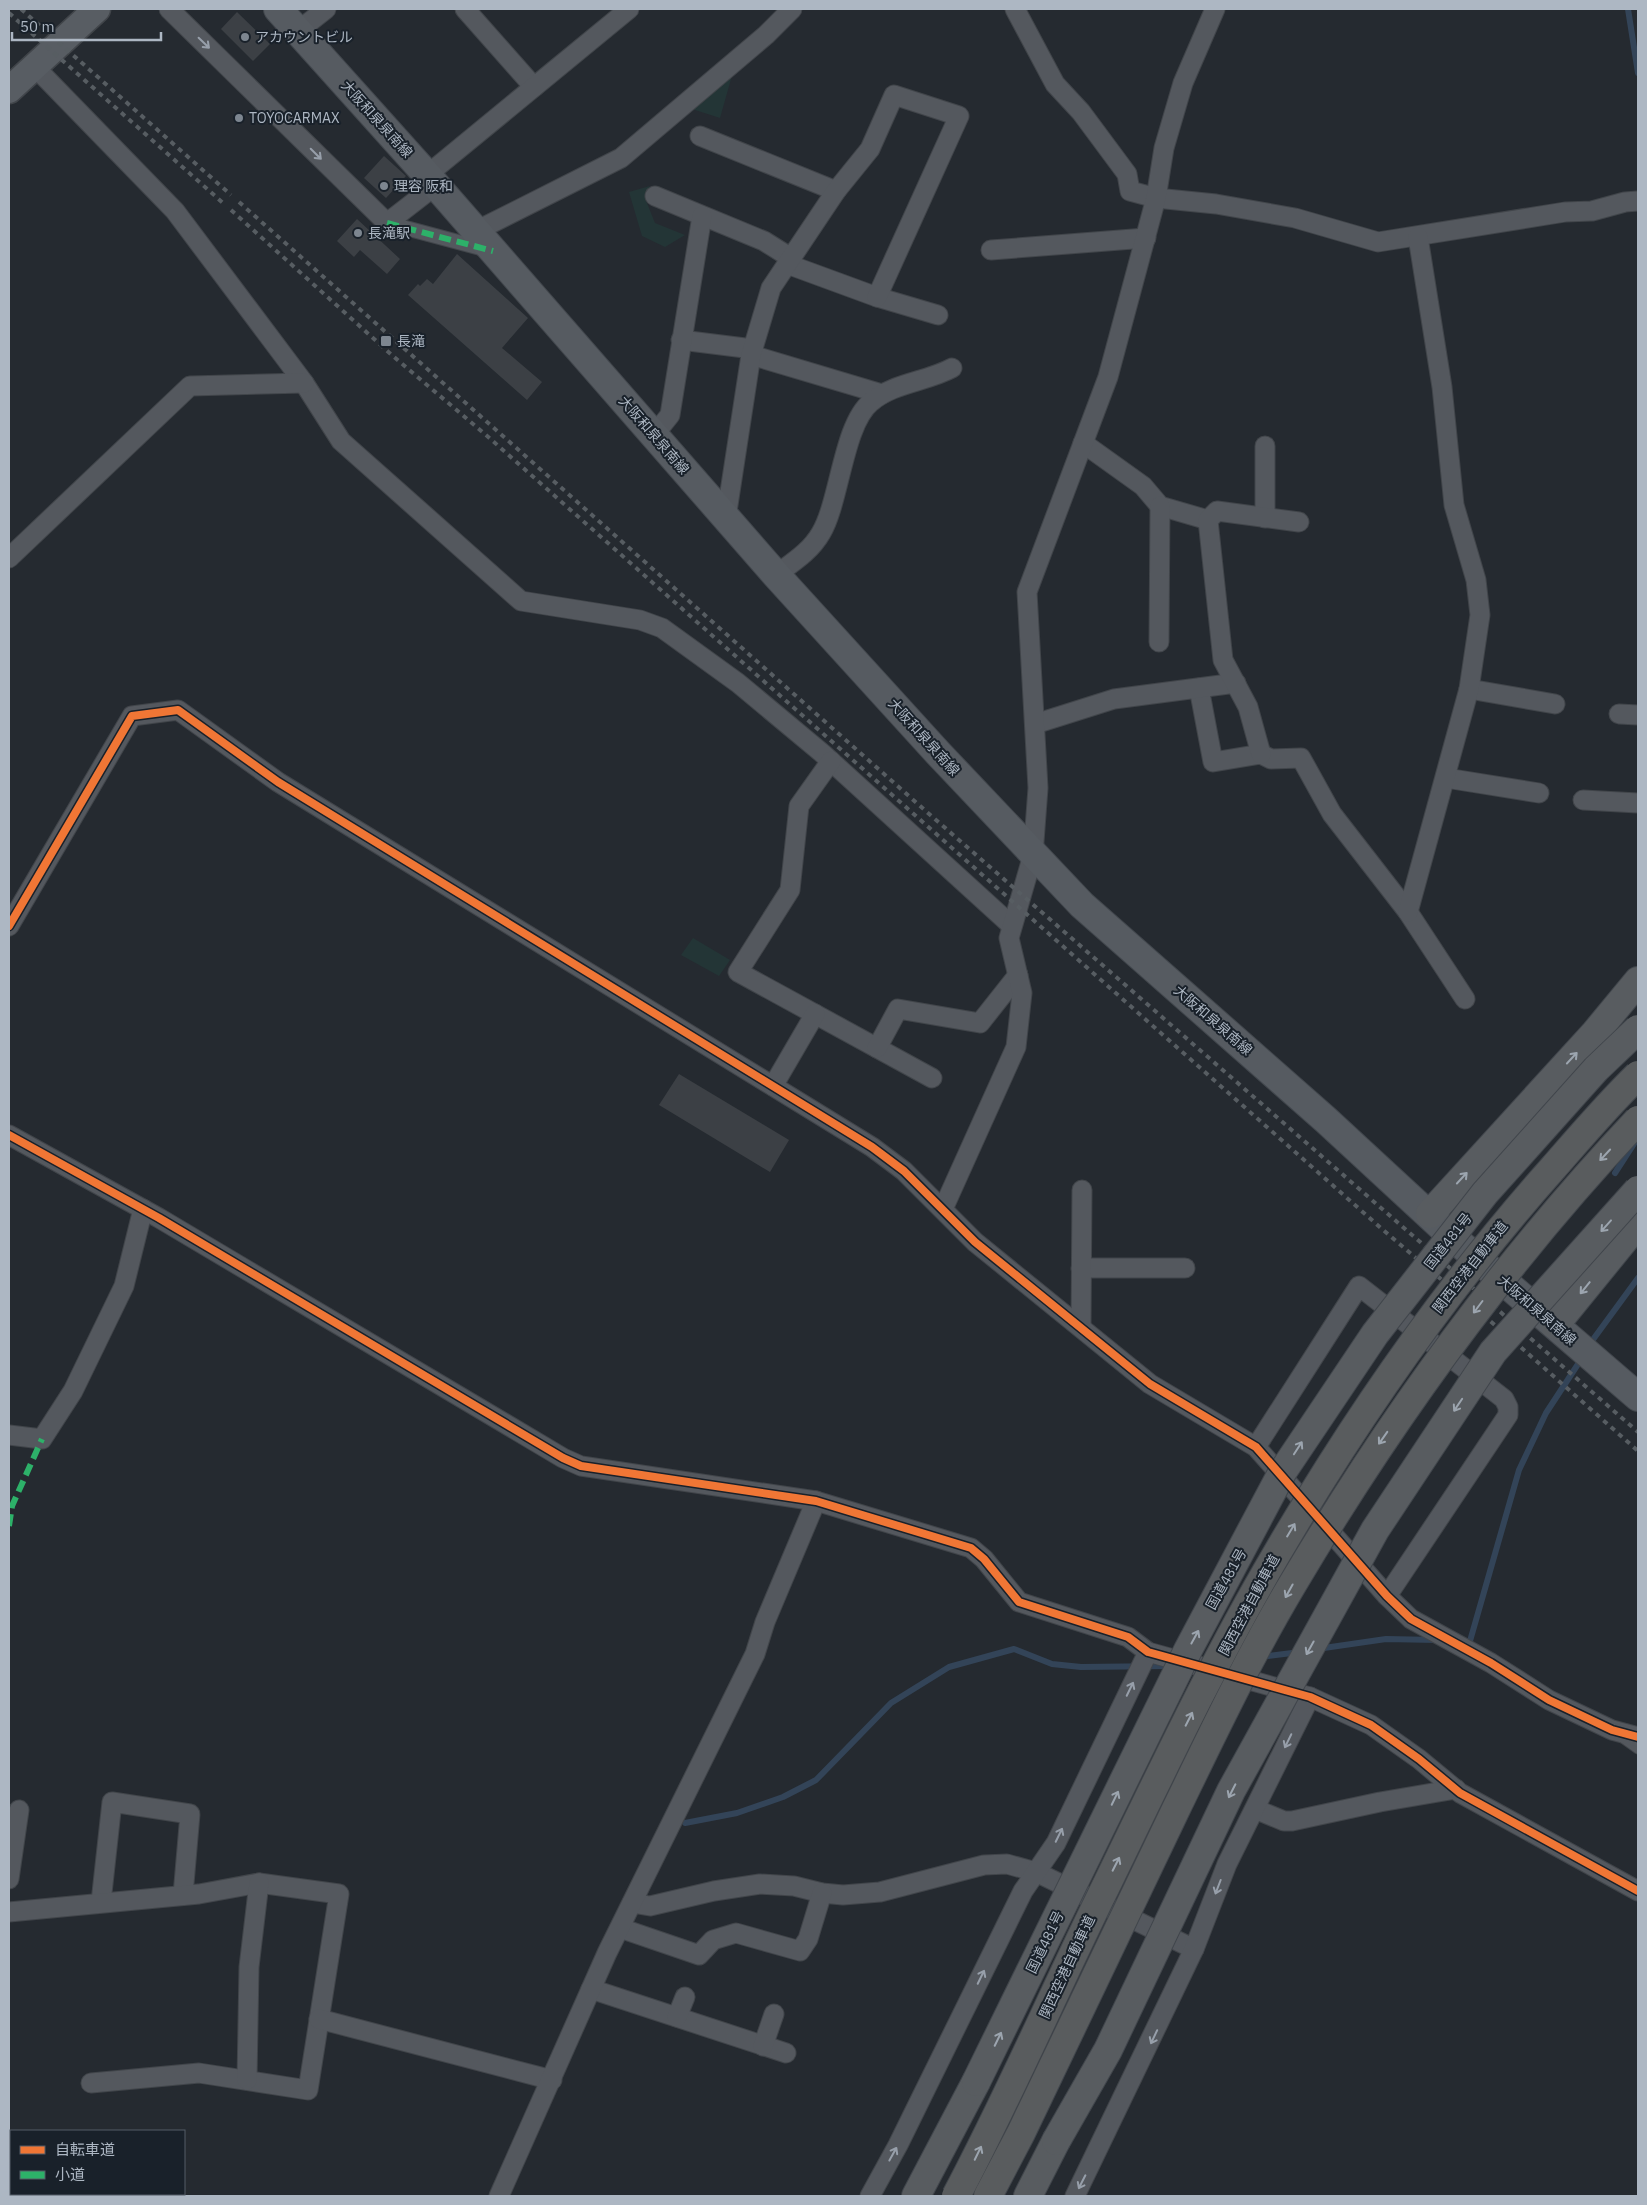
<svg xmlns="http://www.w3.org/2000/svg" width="1647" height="2205" font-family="'IBM Plex Sans','Noto Sans JP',sans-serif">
<rect width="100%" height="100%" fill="#252a30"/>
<g fill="#233536">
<polygon points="733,72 720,118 692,109"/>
<polygon points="650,186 645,198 655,223 685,235 665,247 642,236 629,192"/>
<polygon points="693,938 730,960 719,976 681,955"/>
</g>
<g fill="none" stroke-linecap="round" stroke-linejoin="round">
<g stroke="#334458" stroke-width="6">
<polyline points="1628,9 1638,73"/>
<polyline points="1615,1173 1635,1142"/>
<polyline points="1589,1345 1638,1278"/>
<polyline points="1462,1641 1470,1641 1519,1470 1546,1413 1582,1358"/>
<polyline points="1317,1649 1386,1639 1437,1640"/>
<polyline points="1260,1657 1300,1652"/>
<polyline points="685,1823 737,1813 783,1797 816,1780 891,1703 949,1667 1014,1649 1052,1664 1081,1667 1168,1666"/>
</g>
</g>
<g fill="#3c4045">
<polygon points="237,12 270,44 253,61 221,29"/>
<polygon points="384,156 406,176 386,198 364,178"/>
<polygon points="357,219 400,259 387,274 360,250 354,257 337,241"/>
<polygon points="457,254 528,318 502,348 542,382 527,400 408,295 418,284 420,286 427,279 433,284"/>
<polygon points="679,1074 789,1140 770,1172 659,1105"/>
</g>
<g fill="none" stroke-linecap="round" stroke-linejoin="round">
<defs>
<polyline id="service" points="1624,1739 1638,1749"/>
<polyline id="pedestrian" points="387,223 488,250"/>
<g id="minor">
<polyline points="169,9 387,223 436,185"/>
<polyline points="465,9 534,87"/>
<polyline points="1015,9 1055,84 1081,112 1127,174 1130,191 1156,198 1216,204 1295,218 1378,242 1565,212 1592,211 1625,202 1638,201"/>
<polyline points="298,31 326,9"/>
<polyline points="35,67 175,211 304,383 341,441 521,601 640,620 662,628 738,683 822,753 1012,926"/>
<polyline points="700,136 836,191"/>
<polyline points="427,175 629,9"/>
<polyline points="655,196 764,241 791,258"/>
<polyline points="476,231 621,158 766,35 792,9"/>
<polyline points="991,250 1146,238"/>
<polyline points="787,264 877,297 938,315"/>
<polyline points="681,340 753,349"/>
<polyline points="751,355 882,394"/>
<polyline points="654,435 670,415 702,216"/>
<polyline points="1083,443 1143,486 1160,506 1208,520"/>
<polyline points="726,518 751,355 771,288 836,191 870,149 894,95 959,116 877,297"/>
<polyline points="1265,518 1265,446"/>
<polyline points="9,558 190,386 304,383"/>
<path d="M776 575C793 562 810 552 821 533 840 501 843 425 871 402 893 383 926 382 952 368"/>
<polyline points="1159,642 1160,506"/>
<polyline points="1199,688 1213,762 1261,754 1271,759 1301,758 1332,814 1408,912 1465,999"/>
<polyline points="1469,689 1555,704"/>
<polyline points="1619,714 1638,715"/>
<polyline points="1035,724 1114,699 1236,683"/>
<polyline points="1261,754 1248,707 1223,660 1208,520 1217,511 1299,522"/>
<polyline points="831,761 799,806 790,890 738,972 932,1078"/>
<polyline points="1446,778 1539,793"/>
<polyline points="1583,800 1638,803"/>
<polyline points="1408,912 1469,689 1480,615 1476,580 1454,505 1442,387 1418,237"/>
<polyline points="9,926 132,716 178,710 278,782 872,1147 904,1171 975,1242 1150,1384 1256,1447 1387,1596 1411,1619 1491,1663 1549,1700 1612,1730 1638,1737"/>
<polyline points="877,1048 898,1009 980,1023 1018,975"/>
<polyline points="773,1086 815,1014"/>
<polyline points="9,1135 159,1218 563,1458 581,1466 816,1501 971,1548 984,1559 1019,1602 1128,1637 1148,1652 1310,1697 1371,1725 1419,1759 1460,1793 1638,1891"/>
<polyline points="943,1209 1016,1047 1022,993 1009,938 1033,855 1038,788 1027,592 1108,377 1156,198 1164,148 1183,83 1215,9"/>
<polyline points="1081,1268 1185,1268"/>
<polyline points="1081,1327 1082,1190"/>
<polyline points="9,1435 42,1439 73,1391 124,1286 143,1209"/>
<polyline points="1256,1447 1359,1286 1504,1399 1508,1407 1508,1415 1387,1596"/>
<polyline points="1255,1809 1284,1821 1292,1821 1380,1802 1456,1789"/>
<polyline points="9,1879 19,1810"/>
<polyline points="101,1902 112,1802 190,1814 183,1895"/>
<polyline points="632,1903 650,1906 714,1891 760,1884 794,1886 822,1893 843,1895 880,1892 984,1865 1007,1864 1036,1872 1194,1949"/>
<polyline points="9,1912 199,1894 259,1883 339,1894 308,2090 199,2073 91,2083"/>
<polyline points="620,1928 699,1955 713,1940 736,1933 800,1951 808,1939 822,1893"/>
<polyline points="591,1989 786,2053"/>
<polyline points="677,2017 685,1997"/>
<polyline points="319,2019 552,2080"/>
<polyline points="763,2046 774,2014"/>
<polyline points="247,2080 249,1967 259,1883"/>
<polyline points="167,2194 167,2196"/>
<polyline points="499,2196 607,1953 755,1654 765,1622 816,1501"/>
<polyline points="870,2196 898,2145 1023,1891 1056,1843 1148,1652"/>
<polyline points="1075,2196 1194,1949 1227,1864 1310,1697"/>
</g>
<polyline id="secondary" points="9,90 97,9"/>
<polyline id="primary" points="278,9 427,175 776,575 938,753 1082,905 1326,1120 1458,1242 1638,1397"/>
<g id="trunk">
<polyline points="1430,1214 1595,1033 1638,981"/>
<polyline points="1555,1325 1638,1223"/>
<polyline points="916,2196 976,2082"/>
<polyline points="1028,2196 1056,2141"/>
</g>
</defs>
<use href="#service" stroke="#41454a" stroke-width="11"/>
<use href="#pedestrian" stroke="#41454a" stroke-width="16"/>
<use href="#minor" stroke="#41454a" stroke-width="21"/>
<use href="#secondary" stroke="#41454a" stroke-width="29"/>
<use href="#primary" stroke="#42474d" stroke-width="30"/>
<use href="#trunk" stroke="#41464c" stroke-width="30"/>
<use href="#service" stroke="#54585e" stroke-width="9"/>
<use href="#pedestrian" stroke="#54585e" stroke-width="14"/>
<use href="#minor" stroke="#54585e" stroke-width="19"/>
<use href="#secondary" stroke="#585d63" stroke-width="26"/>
<use href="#primary" stroke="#565b61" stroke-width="28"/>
<use href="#trunk" stroke="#585c60" stroke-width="28"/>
<g stroke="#575d62" stroke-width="4" stroke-dasharray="5 5" stroke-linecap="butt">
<polyline points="21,9 231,195"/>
<polyline points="9,13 223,203"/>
<polyline points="239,202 928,813 1638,1432"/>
<polyline points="231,210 394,357 486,435 1382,1229 1516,1343 1638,1451"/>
</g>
<defs>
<g id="trunk-bridge">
<polyline points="976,2082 1188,1650 1283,1471 1375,1334 1485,1193 1596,1069 1638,1029"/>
<polyline points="1056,2141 1108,2050 1231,1791 1375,1530 1493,1352 1638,1190"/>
</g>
<g id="motorway-bridge">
<path d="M956 2196C1010 2095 1055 1989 1106 1886 1160 1775 1213 1662 1276 1555 1356 1418 1447 1287 1553 1168 1581 1136 1608 1104 1638 1075"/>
<path d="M988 2196 1021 2133C1073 2025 1124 1916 1176 1809 1213 1733 1249 1657 1292 1585 1391 1418 1505 1261 1638 1120"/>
</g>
</defs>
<use href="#trunk-bridge" stroke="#41464c" stroke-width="30" stroke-linecap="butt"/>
<use href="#motorway-bridge" stroke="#41464c" stroke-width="30" stroke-linecap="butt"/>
<use href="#trunk-bridge" stroke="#585c60" stroke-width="28"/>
<use href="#motorway-bridge" stroke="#595c5e" stroke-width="28"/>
<g stroke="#2db169" stroke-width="6" stroke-dasharray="12 6" stroke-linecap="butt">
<polyline points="387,223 493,251"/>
<polyline points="9,1526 12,1506 42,1439"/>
</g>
<defs>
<g id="cycleway">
<polyline points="9,926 132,716 178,710 278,782 872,1147 904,1171 975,1242 1150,1384 1256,1447 1387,1596 1411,1619 1491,1663 1549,1700 1612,1730 1638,1737"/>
<polyline points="9,1135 159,1218 563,1458 581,1466 816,1501 971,1548 984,1559 1019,1602 1128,1637 1148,1652 1310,1697 1371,1725 1419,1759 1460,1793 1638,1891"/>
</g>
</defs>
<use href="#cycleway" stroke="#19212a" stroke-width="11"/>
<use href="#cycleway" stroke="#f07635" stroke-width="8"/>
</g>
<defs><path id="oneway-shaft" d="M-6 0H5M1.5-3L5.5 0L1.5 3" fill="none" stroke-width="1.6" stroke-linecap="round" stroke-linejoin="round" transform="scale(1.25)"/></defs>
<g stroke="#979faa">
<use href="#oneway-shaft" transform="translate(204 43) rotate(44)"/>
<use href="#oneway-shaft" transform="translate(316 154) rotate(45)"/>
<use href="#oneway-shaft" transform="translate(1130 1689) rotate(-64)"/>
<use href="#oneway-shaft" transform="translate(1288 1741) rotate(116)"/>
<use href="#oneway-shaft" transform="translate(1059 1835) rotate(-64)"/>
<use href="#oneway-shaft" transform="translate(1218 1887) rotate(111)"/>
<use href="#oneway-shaft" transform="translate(981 1977) rotate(-64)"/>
<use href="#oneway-shaft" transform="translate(1154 2037) rotate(115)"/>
<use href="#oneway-shaft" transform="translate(893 2154) rotate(-61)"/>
<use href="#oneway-shaft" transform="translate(1082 2182) rotate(117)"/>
</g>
<g stroke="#9ca5af">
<use href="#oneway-shaft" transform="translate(1572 1058) rotate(-47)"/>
<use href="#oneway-shaft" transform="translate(1605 1155) rotate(133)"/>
<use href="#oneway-shaft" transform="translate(1462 1178) rotate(-47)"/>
<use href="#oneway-shaft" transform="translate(1606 1226) rotate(132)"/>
<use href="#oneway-shaft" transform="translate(1585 1288) rotate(129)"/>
<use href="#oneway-shaft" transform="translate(1478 1307) rotate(127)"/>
<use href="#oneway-shaft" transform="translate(1458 1405) rotate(124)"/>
<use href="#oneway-shaft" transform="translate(1383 1438) rotate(125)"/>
<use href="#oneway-shaft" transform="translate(1298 1448) rotate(-57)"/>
<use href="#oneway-shaft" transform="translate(1291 1530) rotate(-59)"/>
<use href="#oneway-shaft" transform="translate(1289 1591) rotate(119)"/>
<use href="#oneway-shaft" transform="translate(1195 1637) rotate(-61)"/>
<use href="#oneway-shaft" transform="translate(1310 1648) rotate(119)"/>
<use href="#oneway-shaft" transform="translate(1189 1719) rotate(-63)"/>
<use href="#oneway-shaft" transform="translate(1232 1791) rotate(117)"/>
<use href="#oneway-shaft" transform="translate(1115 1798) rotate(-64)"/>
<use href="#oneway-shaft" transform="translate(1116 1864) rotate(-63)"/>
<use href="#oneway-shaft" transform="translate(998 2039) rotate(-64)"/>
<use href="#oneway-shaft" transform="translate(978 2153) rotate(-64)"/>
</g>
<g fill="#7d8690" stroke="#19212a" stroke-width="2">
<circle cx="245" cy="37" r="5"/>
<circle cx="239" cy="118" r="5"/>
<circle cx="384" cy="186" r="5"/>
<circle cx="358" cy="233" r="5"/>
<rect x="380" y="335" width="12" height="12" rx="2.5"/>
</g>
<g text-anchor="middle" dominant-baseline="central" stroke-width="4" stroke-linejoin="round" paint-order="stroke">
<g font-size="14" fill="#adb7c3" stroke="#19212a" text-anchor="start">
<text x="255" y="37">アカウントビル</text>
<text x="249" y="118">TOYOCARMAX</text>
<text x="394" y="186">理容 阪和</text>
<text x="368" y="233">長滝駅</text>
<text x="397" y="341">長滝</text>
</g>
<g font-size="14" fill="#adb7c3" stroke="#19212a">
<text transform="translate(377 119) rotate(48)">大阪和泉泉南線</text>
<text transform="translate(654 435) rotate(49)">大阪和泉泉南線</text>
<text transform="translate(924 737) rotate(48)">大阪和泉泉南線</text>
<text transform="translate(1213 1020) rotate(41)">大阪和泉泉南線</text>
<text transform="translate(1448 1241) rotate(-52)">国道481号</text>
<text transform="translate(1470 1267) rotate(-52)">関西空港自動車道</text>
<text transform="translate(1537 1310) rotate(41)">大阪和泉泉南線</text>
<text transform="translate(1226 1579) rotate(-61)">国道481号</text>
<text transform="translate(1249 1605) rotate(-62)">関西空港自動車道</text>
<text transform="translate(1045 1942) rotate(-64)">国道481号</text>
<text transform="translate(1067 1967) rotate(-65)">関西空港自動車道</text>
</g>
</g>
<rect width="1647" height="2205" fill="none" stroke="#adb7c3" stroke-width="20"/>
<rect x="10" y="2130" width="175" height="65" fill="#19212a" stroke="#545d67"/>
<rect x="20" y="2146" width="25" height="8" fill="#f07635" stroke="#545d67"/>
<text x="55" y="2155" font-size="15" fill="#adb7c3">自転車道</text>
<rect x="20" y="2171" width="25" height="8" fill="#2db169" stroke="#545d67"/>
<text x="55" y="2180" font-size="15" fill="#adb7c3">小道</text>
<path d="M12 32v8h149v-8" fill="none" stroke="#adb7c3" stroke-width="2.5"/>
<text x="20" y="32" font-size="15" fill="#adb7c3" stroke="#19212a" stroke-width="4" paint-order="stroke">50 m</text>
</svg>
